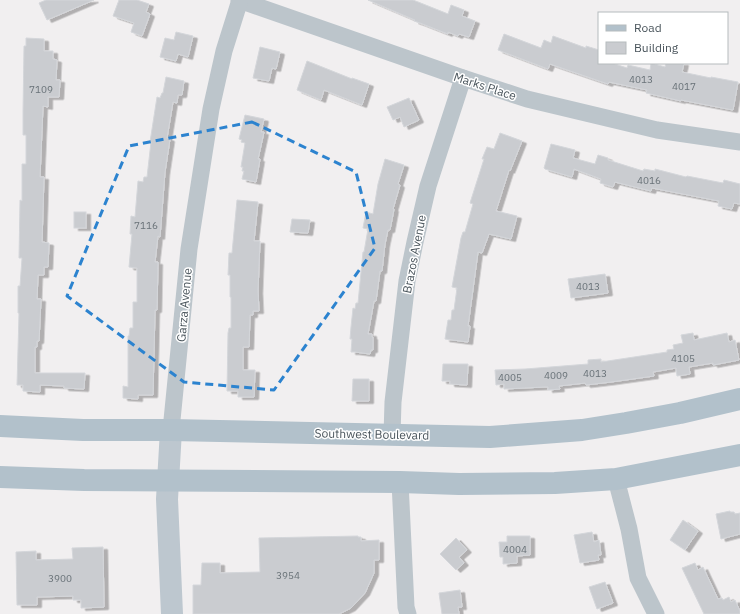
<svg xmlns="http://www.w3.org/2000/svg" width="740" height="614" font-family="'IBM Plex Sans',sans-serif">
<defs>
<filter id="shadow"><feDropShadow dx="4.5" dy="2.5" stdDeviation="0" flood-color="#0004"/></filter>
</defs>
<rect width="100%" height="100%" fill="#f1eff0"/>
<g fill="#caccd0" stroke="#d4d6da" filter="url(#shadow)">
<polygon points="46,0 94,0 47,20 39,3"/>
<polygon points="119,0 137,0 149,4 146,12 150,14 142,36 131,32 134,23 113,16"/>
<polygon points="368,0 413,0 448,14 451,5 464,10 462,16 475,21 469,37 459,34 458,36 448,32 448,34 420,23 414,21 415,20"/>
<polygon points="176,32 193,36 188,57 178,54 176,61 160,57 165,38 174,40"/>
<polygon points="504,34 541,48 544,40 551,43 553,36 586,48 586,46 599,50 599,63 612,63 627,68 628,65 650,70 651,63 665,67 666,63 684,63 682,72 711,78 711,77 738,82 733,110 681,100 681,101 646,93 647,90 609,82 608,84 550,64 548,69 498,50"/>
<polygon points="26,38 44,39 44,51 53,51 53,59 57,60 56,80 60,80 59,97 48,97 48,107 43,106 40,177 44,177 42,242 49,243 48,267 44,267 44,275 38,275 37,299 41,299 39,341 37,341 37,347 35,347 35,373 85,373 84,389 64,388 64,386 40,385 40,392 23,391 23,385 17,385 19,313 18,313 18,286 20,286 22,258 19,258 20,200 22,201 22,164 26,164 26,135 23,135 23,112 24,46 26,46"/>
<polygon points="260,47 280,52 276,69 272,68 269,81 253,78"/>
<polygon points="307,61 352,79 352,78 369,84 362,105 324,90 321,100 297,90"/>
<polygon points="166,77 184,81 182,95 178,95 177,103 173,102 167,138 170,139 165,172 160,237 158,236 155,262 158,262 157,310 155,310 153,395 138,395 138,399 123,398 123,386 128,387 128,336 129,336 130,328 133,328 133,302 137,302 137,268 129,267 132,234 130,234 131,216 135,217 138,181 143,182 144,177 147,177 151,142 150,142 157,97 160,98 162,93 163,93"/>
<polygon points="409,98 419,120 404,127 400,117 393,120 387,107"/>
<polygon points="245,115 264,119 261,132 264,132 258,159 260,159 256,182 242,179 244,171 242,171 243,167 241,167 245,143 241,142 242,140 239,139"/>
<polygon points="500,133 522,141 510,171 509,170 496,211 517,216 511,239 489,234 482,253 478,252 468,326 470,326 468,342 445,339 448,320 451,320 452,310 454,310 457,288 452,287 461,238 463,232 465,232 473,204 470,203 484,159 482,159 487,147 494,149"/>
<polygon points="551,144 575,150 573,158 595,164 598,155 608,158 608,160 643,171 644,169 655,171 655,169 686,177 687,176 723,183 724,180 740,184 740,204 734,203 732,209 718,206 719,201 652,188 651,191 615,182 613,187 600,183 601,179 574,169 572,177 545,169 544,168"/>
<polygon points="385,159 404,165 398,184 400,185 393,209 394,209 390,230 388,230 385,244 382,271 380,271 376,301 374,301 368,334 372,334 372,337 373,337 373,350 371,350 370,354 355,352 351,352 352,339 350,339 351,327 353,308 355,309 356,303 358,303 363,252 364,252 368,229 363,228 366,212 373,214 378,184"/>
<polygon points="237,200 258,202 254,241 260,241 258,291 259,311 253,311 253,315 250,315 249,347 243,347 243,370 255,370 254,397 238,397 238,391 227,391 228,333 229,328 231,328 231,297 230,297 230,275 228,275 229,253 232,253"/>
<rect x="74" y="212" width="12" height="16"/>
<polygon points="292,219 310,220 308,233 290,232"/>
<polygon points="605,274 608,293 571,298 568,279"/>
<polygon points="693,333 694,340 727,333 729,342 735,340 739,360 713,365 713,363 689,367 690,374 677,376 676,368 653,372 654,376 611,382 586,385 585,383 559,386 560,389 548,390 548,387 544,387 504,389 504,384 496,385 495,370 525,369 588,364 588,360 601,359 601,362 667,352 667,350 674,349 673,345 683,343 681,335"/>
<polygon points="443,364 468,364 467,385 450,384 450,381 442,381"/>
<polygon points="353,379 369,379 369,401 352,401"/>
<polygon points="730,511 730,512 734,512 735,514 740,513 740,534 721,539 716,514"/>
<polygon points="683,520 698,531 685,550 670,540"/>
<polygon points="592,532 594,542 599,540 601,555 598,555 599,560 580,563 574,535"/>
<polygon points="358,536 358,537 361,537 361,541 379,540 379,560 374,560 374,573 365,593 351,608 339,614 193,614 193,585 201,585 202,563 220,563 220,573 260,572 259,538"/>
<polygon points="507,536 530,536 530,555 517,556 517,563 503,564 503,557 500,557 499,542 507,542"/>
<polygon points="456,538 467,550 459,557 464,563 456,570 440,554"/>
<polygon points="103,547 104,607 81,608 81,600 73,600 73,596 37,597 37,605 17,605 16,552 36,551 36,560 73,559 72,548"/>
<polygon points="695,563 698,570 703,567 718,599 722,598 723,600 729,597 731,602 735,600 740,611 740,614 704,614 682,568"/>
<polygon points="605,582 613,603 597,609 589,587"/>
<polygon points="460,590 462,607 458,607 459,614 442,614 439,593"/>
</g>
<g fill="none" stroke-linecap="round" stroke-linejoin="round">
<g stroke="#bcc5cb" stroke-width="17">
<polyline points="239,0 463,78 527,99 657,130 740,142"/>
<polyline points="171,430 189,249 211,109 224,51 240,0"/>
<polyline points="392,435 393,402 407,281 415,242 428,186 463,78"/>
<polyline points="616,479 629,529 638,578 656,614"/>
<polyline points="400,482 406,607 408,614"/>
</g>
<polyline stroke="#bdc7cf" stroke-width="22" points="171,430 167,499 172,614"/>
<g stroke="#b2c1cb" stroke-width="22">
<polyline points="0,426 83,430 171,430 490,437 582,430 626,423 680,413 740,399"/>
<polyline points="0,477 84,480 400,482 459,484 555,483 616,479 740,455"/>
</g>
</g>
<path fill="none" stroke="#2c83cf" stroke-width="3" stroke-dasharray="8 5" stroke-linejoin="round" d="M252 122 356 172 375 248 274 390 184 382 67 296 129 146Z"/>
<g text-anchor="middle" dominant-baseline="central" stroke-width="3" stroke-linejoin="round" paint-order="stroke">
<g font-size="10" fill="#697278">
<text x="641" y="79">4013</text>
<text x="684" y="86">4017</text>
<text x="41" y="89">7109</text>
<text x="649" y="180">4016</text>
<text x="146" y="225">7116</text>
<text x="588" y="286">4013</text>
<text x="683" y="358">4105</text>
<text x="595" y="373">4013</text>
<text x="556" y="375">4009</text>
<text x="510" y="377">4005</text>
<text x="515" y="549">4004</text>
<text x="288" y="575">3954</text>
<text x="60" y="578">3900</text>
</g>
<g font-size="12" fill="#49545b" stroke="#fff">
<text transform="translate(485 86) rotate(18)">Marks Place</text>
<text transform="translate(414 254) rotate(-79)">Brazos Avenue</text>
<text transform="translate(184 305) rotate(-85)">Garza Avenue</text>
<text transform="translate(372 434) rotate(1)">Southwest Boulevard</text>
</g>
</g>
<rect x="598" y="12" width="130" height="52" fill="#ffffff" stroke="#b6bbbd"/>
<rect x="606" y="25" width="20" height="6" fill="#b2c1cb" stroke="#b6bbbd"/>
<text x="634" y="32" font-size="12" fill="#49545b">Road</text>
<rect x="606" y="42" width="20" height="12" fill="#caccd0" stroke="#b6bbbd"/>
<text x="634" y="52" font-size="12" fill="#49545b">Building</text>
</svg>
